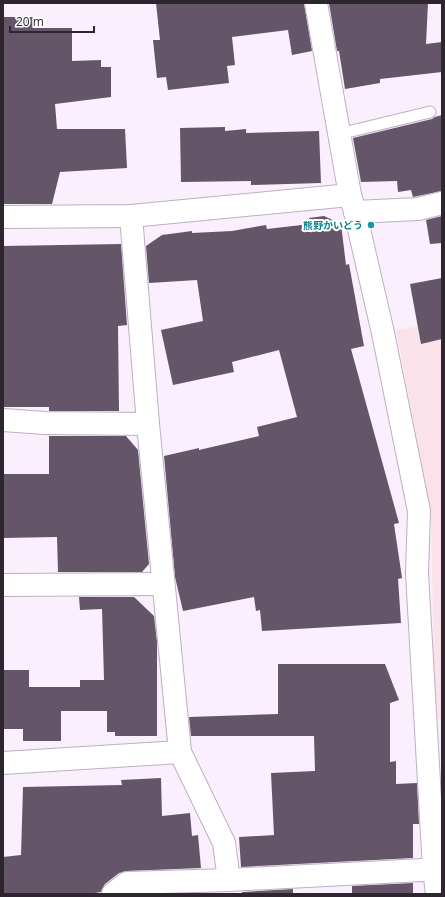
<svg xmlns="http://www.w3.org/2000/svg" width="445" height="897" font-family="'Open Sans','Noto Sans JP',sans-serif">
<rect width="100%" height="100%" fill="#faeffc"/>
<polygon fill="#fbe1e9" points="442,323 442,718 435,719 431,513 396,330"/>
<g fill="#655568">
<polygon points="156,3 304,3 312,51 292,55 288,30 232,37 235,65 227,66 229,83 168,90 166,77 157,78 153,40 160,40"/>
<polygon points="329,3 428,3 426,44 442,42 442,72 380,79 380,83 345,89 339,51 337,51"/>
<polygon points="3,17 33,17 33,28 72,28 72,61 101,60 101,67 111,67 111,97 55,104 57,129 125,129 127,168 60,172 52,204 3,204"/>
<polygon points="442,115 442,191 413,197 411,190 398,192 397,181 361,182 353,138 432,119 435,117"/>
<polygon points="225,127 225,131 246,129 246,133 319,131 321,183 251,185 251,181 181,182 180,128"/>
<polygon points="324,216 341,224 346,265 349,264 364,346 351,349 399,523 394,524 402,578 398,579 401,623 262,631 260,610 256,611 254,597 183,611 175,577 164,456 199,448 199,450 259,436 257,427 297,417 279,350 232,362 234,372 173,385 161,330 203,321 197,280 149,283 146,246 162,235 192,231 192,233 232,231 266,225 267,229 310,224 309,218"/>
<polygon points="442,216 442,243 430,244 426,220"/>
<polygon points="121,244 127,325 118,326 119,411 49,411 49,407 3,407 3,246"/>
<polygon points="442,278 442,339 421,344 410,284"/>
<polygon points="49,436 126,436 138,450 149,564 142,572 58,572 57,537 3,538 3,474 49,474"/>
<polygon points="79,597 134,597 154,616 157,642 157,736 115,736 115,732 107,732 107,711 61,711 61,741 23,741 23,729 3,729 3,670 29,670 29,687 80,687 80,680 104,680 102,609 80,610"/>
<polygon points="278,664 385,664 399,700 390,703 390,762 396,761 396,784 417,783 419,824 413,824 413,858 241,867 239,837 274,835 271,773 315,771 314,736 191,736 189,717 278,714"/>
<polygon points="161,778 162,816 190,813 192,836 198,835 201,868 126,871 119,873 105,884 102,889 101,892 89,894 3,894 3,857 21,855 23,787 122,785 121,780"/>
<polygon points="413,883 413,894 352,894 352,886"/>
<polygon points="293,889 293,894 242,894 242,892"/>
</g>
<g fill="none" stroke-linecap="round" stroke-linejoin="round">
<defs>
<polyline id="lane" points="339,134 430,112"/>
<g id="street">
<polyline points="316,3 350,195 355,212 383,333 419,511 417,573 434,869 437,894"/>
<polyline points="355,212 418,209 442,203"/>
<polyline points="131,216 148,424 180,752 224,843 229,880"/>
<polyline points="3,217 131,216 350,195"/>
<polyline points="3,420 45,423 148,424"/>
<polyline points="3,585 163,584"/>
<polyline points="3,763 180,752"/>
<polyline points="113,894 127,883 229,880 442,869"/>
</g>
</defs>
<use href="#lane" stroke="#bfaec3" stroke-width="13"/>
<use href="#street" stroke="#bfaec3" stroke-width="24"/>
<use href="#lane" stroke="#fff" stroke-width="11"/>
<use href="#street" stroke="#fff" stroke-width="22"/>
</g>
<circle fill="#0f9aa8" stroke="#fff" stroke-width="1.5" cx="371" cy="225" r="4"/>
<g text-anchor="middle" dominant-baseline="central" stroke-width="4" stroke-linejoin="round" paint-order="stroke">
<g font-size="10" font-weight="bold" fill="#0d838f" stroke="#fff" text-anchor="end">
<text x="363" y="225">熊野かいどう</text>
</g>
</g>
<rect width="445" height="897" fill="none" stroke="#2d262f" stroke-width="8"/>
<path d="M10 26v6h84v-6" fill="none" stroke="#2d262f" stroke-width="2"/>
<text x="16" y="26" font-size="12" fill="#2d262f" stroke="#ffffff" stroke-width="3" paint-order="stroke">20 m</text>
</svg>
